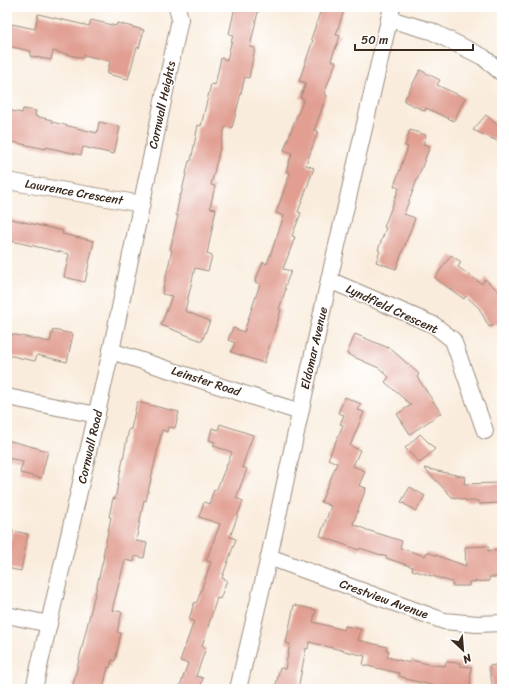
<svg xmlns="http://www.w3.org/2000/svg" width="509" height="696" font-family="Sriracha,sans-serif">
<rect width="100%" height="100%" fill="#fff"/>
<filter id="ink" filterUnits="userSpaceOnUse"><feTurbulence type="fractalNoise" baseFrequency=".025" numOctaves="2"/><feDisplacementMap in="SourceGraphic" scale="8" xChannelSelector="R" yChannelSelector="G"/><feConvolveMatrix kernelMatrix="1 2 1 2 8 2 1 2 1" color-interpolation-filters="sRGB"/></filter>
<filter id="wash" filterUnits="userSpaceOnUse"><feTurbulence type="fractalNoise" baseFrequency=".012" numOctaves="4" result="noise"/><feDisplacementMap in="SourceGraphic" scale="16" xChannelSelector="R" yChannelSelector="G"/><feGaussianBlur stdDeviation="0.9" result="paint"/><feColorMatrix in="noise" values="0 0 0 0 0 0 0 0 0 0 0 0 0 0 0 0 0 1.4 0 .05"/><feComposite in="paint" operator="in"/></filter>
<g filter="url(#wash)">
<rect width="100%" height="100%" fill="#f9ecdc"/>
<g id="blocks">
<g fill="#e19e91">
<polygon points="235,7 259,7 250,47 255,48 249,78 245,77 232,128 225,127 211,185 215,186 210,208 216,209 207,254 212,256 208,271 195,268 185,311 210,321 202,341 161,325 172,296 162,294 172,250 170,250 178,215 176,215 180,195 181,195 189,161 191,161 198,125 201,126 211,84 215,85 221,58 227,60 233,35 229,34"/>
<polygon points="322,7 345,7 336,35 340,36 331,60 336,62 324,94 327,95 314,130 318,131 306,165 314,168 298,212 301,213 292,236 295,237 283,269 291,271 284,289 286,289 279,309 281,310 264,363 231,352 235,343 228,340 233,328 244,332 260,284 255,282 263,262 267,264 284,216 276,213 290,173 286,171 292,153 284,150 294,123 304,99 300,98 306,83 299,81 313,40 311,39"/>
<polygon points="38,14 89,26 91,20 116,26 117,23 144,30 139,48 137,47 128,79 107,74 110,61 84,55 83,58 53,51 51,60 30,56 31,51 7,46 7,23 35,29"/>
<polygon points="420,70 440,80 437,85 465,98 454,121 426,108 425,111 404,101"/>
<polygon points="23,109 36,111 35,116 52,120 52,122 97,133 99,122 120,127 114,154 83,147 81,155 46,147 46,149 7,141 7,110 22,113"/>
<polygon points="486,115 502,129 502,143 473,130"/>
<polygon points="410,130 426,135 423,144 430,146 404,214 415,218 396,269 376,262 380,251 378,250 386,228 384,227 399,188 394,186 408,147 405,146"/>
<polygon points="7,218 63,231 62,234 94,241 85,282 64,277 69,254 7,240"/>
<polygon points="451,255 461,262 458,267 482,284 485,279 502,294 502,321 489,327 479,308 466,296 464,299 435,278"/>
<polygon points="53,330 73,334 67,362 37,355 35,361 7,355 11,334 50,342"/>
<polygon points="355,334 391,349 419,374 417,377 441,413 410,434 397,414 411,405 385,382 389,377 379,368 347,354"/>
<polygon points="345,397 361,404 358,410 364,412 350,446 360,450 353,466 365,471 359,486 366,488 353,524 367,530 402,541 400,548 425,556 427,552 466,566 465,547 488,546 488,551 502,550 502,577 489,577 489,581 469,582 469,586 452,586 452,582 412,570 413,567 386,558 387,557 360,548 359,550 320,536 331,506 321,502 337,463 328,459 343,425 340,424 344,415 338,413"/>
<polygon points="137,402 179,412 175,428 168,427 167,432 162,430 146,501 144,500 136,541 147,543 144,558 135,556 134,562 125,560 112,610 122,612 117,632 121,633 115,661 112,660 110,668 108,667 103,689 72,689 104,556 103,556 111,517 109,517 113,498 115,499 129,429 131,429"/>
<polygon points="220,424 253,435 242,467 247,469 236,498 243,501 230,537 236,539 222,578 227,580 220,599 217,598 202,646 206,648 196,676 203,678 200,689 179,689 188,663 180,661 194,621 189,620 194,603 197,602 211,562 206,561 220,524 199,517 204,502 209,504 214,490 216,491 232,452 213,446 215,442 209,440 212,428 218,430"/>
<polygon points="420,434 435,449 420,463 405,448"/>
<polygon points="7,440 48,451 41,478 20,473 23,461 7,458"/>
<polygon points="424,468 465,477 464,484 500,483 501,503 479,504 478,501 466,501 466,500 452,497"/>
<polygon points="410,487 425,496 416,511 401,502"/>
<polygon points="13,531 28,534 21,571 7,568 7,538 11,539"/>
<polygon points="294,605 316,610 313,622 344,630 345,626 361,629 358,640 387,647 386,650 389,651 387,657 410,663 411,660 432,665 445,666 446,662 460,663 460,666 471,667 470,687 435,686 406,679 406,678 399,676 399,673 363,665 365,656 309,642 308,649 306,648 298,689 275,689 280,668 285,669 290,644 286,643"/>
<polygon points="502,664 502,689 493,689 489,666"/>
</g>
</g>
</g>
<g filter="url(#ink)">
<use href="#blocks" fill-opacity="0" stroke="#9a8b7d" stroke-width="1"/>
<g fill="none" stroke-linecap="round" stroke-linejoin="round">
<defs>
<g id="street">
<polyline points="389,19 431,31 483,57 502,73"/>
<polyline points="7,181 142,204"/>
<polyline points="329,280 434,325 453,340 485,431"/>
<polyline points="111,351 300,412"/>
<polyline points="7,397 97,415"/>
<polyline points="269,557 444,621 477,624 502,623"/>
<polyline points="7,615 49,624"/>
<polyline points="34,689 111,351 180,19 177,7"/>
<polyline points="238,689 269,557 329,280 392,7"/>
</g>
</defs>
<use href="#street" stroke="#9a8b7d" stroke-width="18"/>
<use href="#street" stroke="#fff" stroke-width="16"/>
</g>
</g>
<g text-anchor="middle" dominant-baseline="central" stroke-width="3" stroke-linejoin="round" paint-order="stroke">
<g font-size="12" fill="#3b2a1e" stroke="#fff">
<text transform="translate(162 105) rotate(-78)">Cornwall Heights</text>
<text transform="translate(74 192) rotate(10)">Lawrence Crescent</text>
<text transform="translate(392 309) rotate(25)">Lyndfield Crescent</text>
<text transform="translate(314 348) rotate(-77)">Eldomar Avenue</text>
<text transform="translate(206 381) rotate(18)">Leinster Road</text>
<text transform="translate(90 447) rotate(-77)">Cornwall Road</text>
<text transform="translate(384 599) rotate(20)">Crestview Avenue</text>
</g>
</g>
<rect width="509" height="696" fill="none" stroke="#fff" stroke-width="24"/>
<g transform="translate(463 650) rotate(154)" stroke="#ffffff" stroke-width="3" paint-order="stroke">
<path d="M0-3L7 15L0 10L-7 15Z" fill="#3b2a1e"/>
<text y="-6" font-size="11" font-weight="bold" text-anchor="middle" fill="#3b2a1e">N</text>
</g>
<path d="M355 44v6h118v-6" fill="none" stroke="#3b2a1e" stroke-width="2"/>
<text x="361" y="44" font-size="12" fill="#3b2a1e" stroke="#ffffff" stroke-width="3" paint-order="stroke">50 m</text>
</svg>
